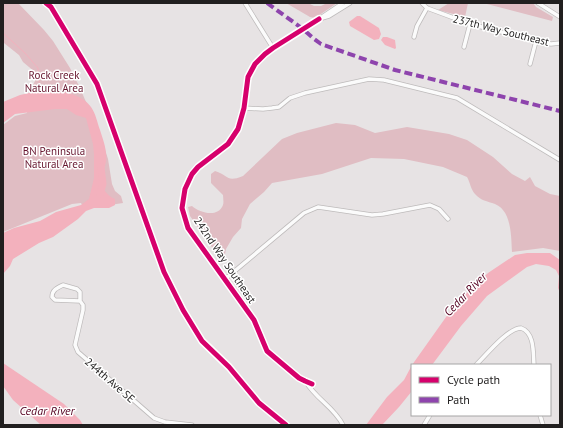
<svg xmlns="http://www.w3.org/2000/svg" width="563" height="428" font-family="'PT Sans',sans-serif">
<rect width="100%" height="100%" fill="#e7e3e4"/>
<g fill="#e0bdc3">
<polygon points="3,3 18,3 44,30 53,41 70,68 80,88 101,137 108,159 112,184 115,191 121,196 123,203 84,209 81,203 72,204 3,232 3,125 15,116 27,113 29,93 35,81 35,72 23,62 19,55 4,43 3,44"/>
<polygon points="286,3 308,3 314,6 321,6 327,3 337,3 315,18 310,17"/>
<polygon points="449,3 468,3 465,17 438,10"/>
<polygon points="483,3 533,3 536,7 553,17 552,21"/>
<path d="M336 123 355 125 375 133 407 127 449 134 467 140 493 157 512 174 525 181 530 177 535 186 550 194 560 196V251L543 248 512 252C511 237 512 211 495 204 487 201 481 201 475 194 471 190 470 182 467 177L443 167 404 159 371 158 322 174 272 183 264 192 250 204 242 219 241 228 233 237 226 249 225 254 221 257 216 253 190 216 188 207 192 206C200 213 218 218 223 205 224 202 223 198 223 195L211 183V174L215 171C229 175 226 183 243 176L282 139 297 133Z"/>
</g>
<g fill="#f3b1bd">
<polygon points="357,16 360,16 379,28 381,34 379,39 374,40 350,26 349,22"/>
<polygon points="383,37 387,37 395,40 396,48 395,49 385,45 381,40"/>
<path d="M38 91C55 91 80 91 91 107 96 114 97 122 100 130 103 140 107 149 106 160 106 164 104 168 103 171 100 183 103 194 115 199V205L109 208H94L86 211 78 219 53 237 39 243 13 259 10 266 3 274V233L14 228 40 221 56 212 81 205 89 199 94 178V154L93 144 86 118 76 115 67 109H55L15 114 3 123V102L20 95Z"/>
<polygon points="550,253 560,260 560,293 558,288 559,276 556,270 549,266 536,264 527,267 487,296 461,326 432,365 412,365 456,303 488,273 515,255 527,253"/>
<polygon points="3,363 64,404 80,420 83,425 41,425 13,400 3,386"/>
<polygon points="412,365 412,391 399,407 382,425 366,425 387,397 404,380"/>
</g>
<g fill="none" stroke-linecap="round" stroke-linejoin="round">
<polyline stroke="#f3b1bd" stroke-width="1" points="3,33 25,53 38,68 40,92"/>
<polyline stroke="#f3b1bd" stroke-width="7" points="100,194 103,184 101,167"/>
<defs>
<g id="minor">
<polyline points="245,3 273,48"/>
<polyline points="343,3 319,19 329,16 350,3"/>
<polyline points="422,3 427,8 470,24 536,41 551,44 560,43"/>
<polyline points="538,3 560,17"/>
<polyline points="414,37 417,26 427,8"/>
<polyline points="464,47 470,24"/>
<polyline points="530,64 536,41"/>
<polyline points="244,108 263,109 272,108 279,107 290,98 305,93 369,79 384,80 457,98 560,160"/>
<polyline points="224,280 304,213 318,207 372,215 383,214 430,205 439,209 448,219"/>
<path d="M80 301 55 300 52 297C52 290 57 288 63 285L77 289 80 292V301L83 305V310L75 345 78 352 154 418 165 422 192 425"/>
<path d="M476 365C486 355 508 328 521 328 535 333 533 353 534 365"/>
<path d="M306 382C316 399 334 407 343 425"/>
<polyline points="312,384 305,381 299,378 267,351 254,320 188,228 182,208 185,189 192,174 198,167 228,144 238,129 244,108 248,77 255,64 265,54 273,48 319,19"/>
<polyline points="540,415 543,425"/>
<polyline points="424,425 430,415"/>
</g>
</defs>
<use href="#minor" stroke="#bebbbb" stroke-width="5"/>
<use href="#minor" stroke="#fbfbfb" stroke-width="3.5"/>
<polyline stroke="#8e44ad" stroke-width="4" stroke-dasharray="8 4" stroke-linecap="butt" points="267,3 303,29 313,38 321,44 395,70 560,111"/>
<defs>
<g id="cycleway">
<polyline points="46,3 51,7 97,84 164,272 183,310 202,341 229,367 259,403 286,425"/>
<polyline points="312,384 305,381 299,378 267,351 254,320 188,228 182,208 185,189 192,174 198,167 228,144 238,129 244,108 248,77 255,64 265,54 273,48 319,19"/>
</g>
</defs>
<use href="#cycleway" stroke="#fff" stroke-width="8"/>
<use href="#cycleway" stroke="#d6006c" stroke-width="5"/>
</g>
<g text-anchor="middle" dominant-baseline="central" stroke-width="3" stroke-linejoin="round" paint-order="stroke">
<g font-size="11" fill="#211f1f" stroke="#fff">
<text transform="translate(501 30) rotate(14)">237th Way Southeast</text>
<text transform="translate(225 260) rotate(56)">242nd Way Southeast</text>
<text transform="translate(110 380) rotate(41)">244th Ave SE</text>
</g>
<g font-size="11" fill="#66152e" stroke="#fff">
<text x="54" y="75">Rock Creek<tspan x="54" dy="13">Natural Area</tspan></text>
<text x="54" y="151">BN Peninsula<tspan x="54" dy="13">Natural Area</tspan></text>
</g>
<g font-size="12" font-style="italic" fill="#540020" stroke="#fff">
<text transform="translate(465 294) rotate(-46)">Cedar River</text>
<text x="47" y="410">Cedar River</text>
</g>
</g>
<rect width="563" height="428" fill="none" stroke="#211f1f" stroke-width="8"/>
<rect x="411" y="364" width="140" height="52" fill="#ffffff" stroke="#a6a5a5"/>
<rect x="419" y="377" width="20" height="6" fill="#d6006c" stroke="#a6a5a5"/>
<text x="447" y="384" font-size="12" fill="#211f1f">Cycle path</text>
<rect x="419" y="397" width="20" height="6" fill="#8e44ad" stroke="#a6a5a5"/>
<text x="447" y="404" font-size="12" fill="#211f1f">Path</text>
</svg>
